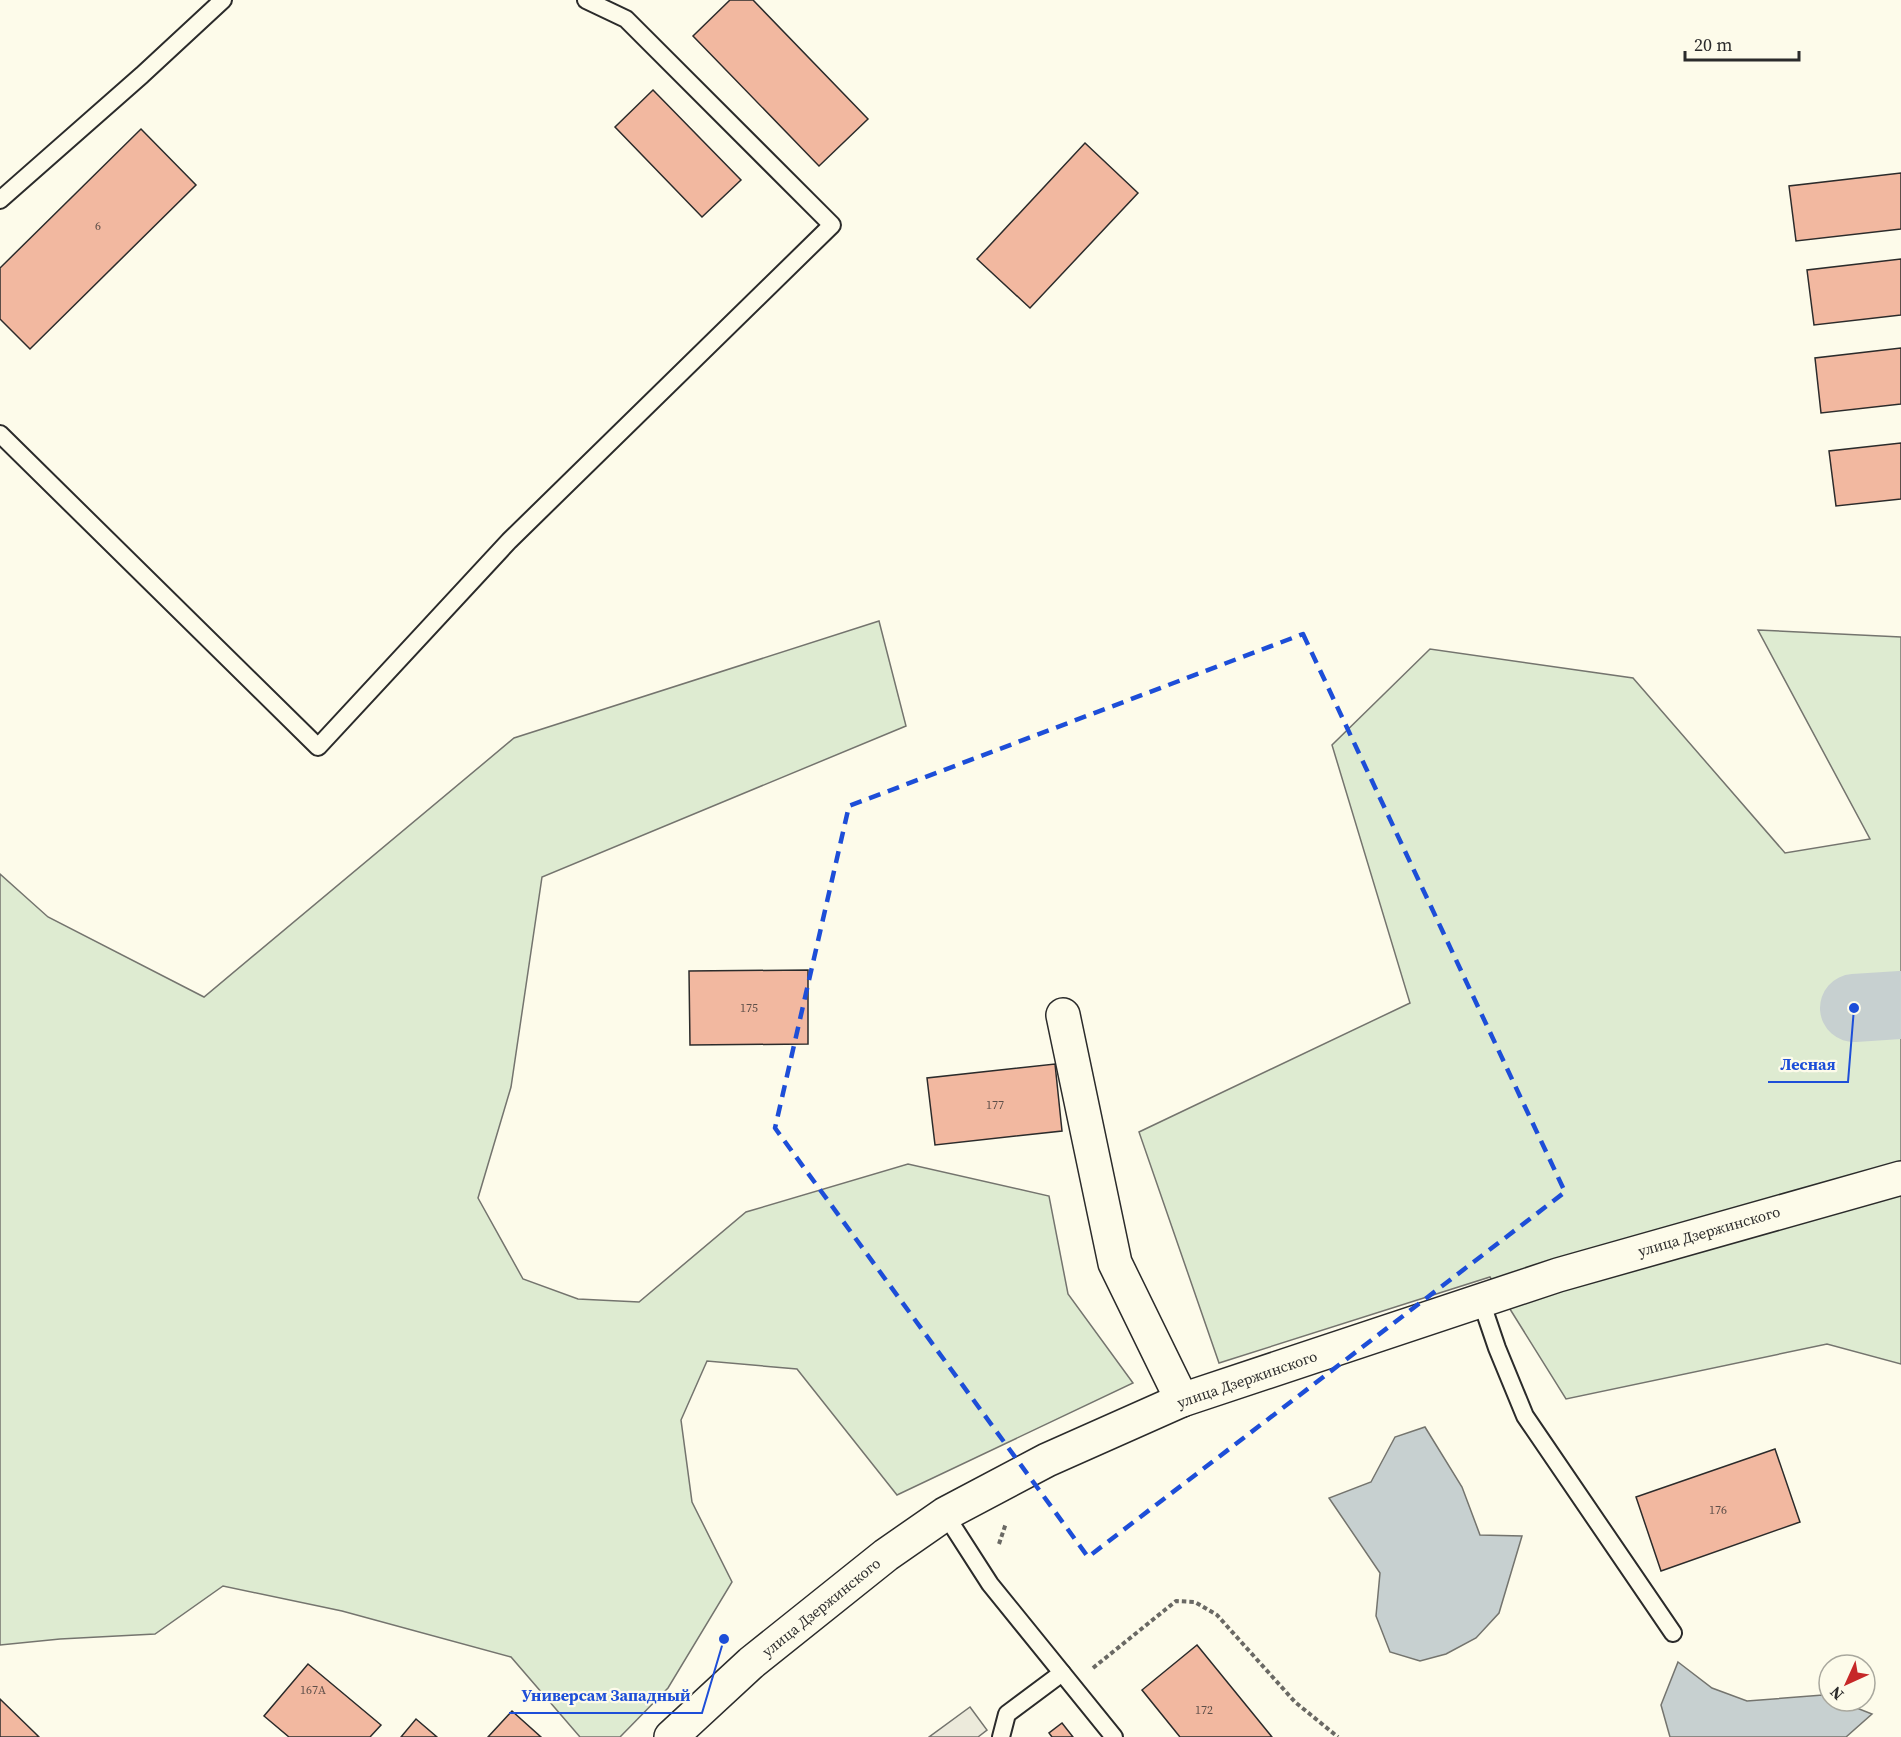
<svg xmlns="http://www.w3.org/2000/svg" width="1901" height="1737" font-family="'Source Serif 4',serif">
<rect width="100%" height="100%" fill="#fdfbea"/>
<g fill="#deebd1" stroke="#74746e" stroke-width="1.5">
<polygon points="879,621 906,726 542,877 511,1087 478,1198 523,1279 578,1299 639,1302 746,1212 908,1164 1049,1196 1068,1294 1133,1383 897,1495 797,1369 707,1361 681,1420 692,1502 732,1582 668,1688 620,1737 580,1737 511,1657 342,1611 223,1586 155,1634 60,1639 0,1645 0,874 48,917 204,997 514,738"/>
<polygon points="1758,630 1901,637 1901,1364 1827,1344 1566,1399 1490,1277 1219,1363 1139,1132 1410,1003 1332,745 1430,649 1633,678 1785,853 1870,839"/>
</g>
<polygon fill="#eceadb" stroke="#74746e" stroke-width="1.5" points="970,1707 987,1730 978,1737 929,1737"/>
<g fill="#c7d0d0" stroke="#74746e" stroke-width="1.5">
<polygon points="1425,1427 1462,1487 1480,1535 1522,1536 1499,1613 1476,1638 1446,1654 1420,1661 1390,1652 1376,1616 1380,1573 1329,1498 1371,1482 1395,1437"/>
<polygon points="1678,1662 1712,1688 1747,1701 1823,1695 1829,1697 1829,1701 1839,1701 1872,1714 1846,1737 1670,1737 1661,1705"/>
</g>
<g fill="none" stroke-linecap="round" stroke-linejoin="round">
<polyline stroke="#c7d0d0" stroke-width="68" points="1854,1008 1901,1005"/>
</g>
<g fill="#f2b8a0" stroke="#2b2b2b" stroke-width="1.5">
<polygon points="730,0 753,0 868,119 819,166 693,36"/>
<polygon points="653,90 741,180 702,217 615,127"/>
<polygon points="141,129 196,185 30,349 0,319 0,268"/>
<polygon points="1085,143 1138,193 1030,308 977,259"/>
<polygon points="1901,173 1901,229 1796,241 1789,186"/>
<polygon points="1901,259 1901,315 1814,325 1807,270"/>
<polygon points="1901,348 1901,404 1821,413 1815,358"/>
<polygon points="1901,443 1901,499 1836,506 1829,451"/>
<polygon points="808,970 808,1044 690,1045 689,971"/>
<polygon points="1055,1064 1062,1131 935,1145 927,1078"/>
<polygon points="1775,1449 1800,1522 1661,1571 1636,1497"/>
<polygon points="1197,1645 1272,1737 1180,1737 1142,1690"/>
<polygon points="308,1664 381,1725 370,1737 289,1737 264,1716"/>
<polygon points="0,1699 35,1733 39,1737 0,1737"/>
<polygon points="512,1711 541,1737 488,1737"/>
<polygon points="416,1719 437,1737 401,1737"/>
<polygon points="1062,1723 1073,1737 1052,1737 1049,1733"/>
</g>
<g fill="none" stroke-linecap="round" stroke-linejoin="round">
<defs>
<g id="service">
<polyline points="0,200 142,75 223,0"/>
<polyline points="0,434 318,747 509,541 832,225 626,19 586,0"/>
<polyline points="1481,1301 1497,1348 1525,1416 1673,1633"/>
<polyline points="945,1514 990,1584 1114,1737"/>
<polyline points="1001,1737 1007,1714 1062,1673"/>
</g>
<polyline id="minor" points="1063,1015 1115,1263 1182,1400"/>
<polyline id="primary" points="671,1737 751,1663 886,1555 945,1514 1047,1460 1182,1400 1558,1275 1901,1178"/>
</defs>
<use href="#service" stroke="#2b2b2b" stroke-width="20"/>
<use href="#minor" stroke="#2b2b2b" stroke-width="36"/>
<use href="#primary" stroke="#2b2b2b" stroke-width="36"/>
<g stroke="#6a6964" stroke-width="4" stroke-dasharray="4.5 3" stroke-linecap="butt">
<polyline points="999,1544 1006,1523"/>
<polyline points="1093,1668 1176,1601 1195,1602 1217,1615 1295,1702 1338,1737"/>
</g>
<use href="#service" stroke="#fdfbea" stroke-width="16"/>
<use href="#minor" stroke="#fdfbea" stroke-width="33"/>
<use href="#primary" stroke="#fdfbea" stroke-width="33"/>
</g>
<path fill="none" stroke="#1d4ed8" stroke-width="4.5" stroke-dasharray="12 8" stroke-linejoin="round" d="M1303 634 1565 1192 1088 1557 775 1128 849 806Z"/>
<g text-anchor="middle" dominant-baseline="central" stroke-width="4.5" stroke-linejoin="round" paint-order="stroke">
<g font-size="12" fill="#5d4e48">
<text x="98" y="226">6</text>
<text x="749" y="1008">175</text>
<text x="995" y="1105">177</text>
<text x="1718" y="1510">176</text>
<text x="313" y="1690">167А</text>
<text x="1204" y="1710">172</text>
</g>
<g font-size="15" fill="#2b2b2b" stroke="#fdfbea">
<text transform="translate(1709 1231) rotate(-16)">улица Дзержинского</text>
<text transform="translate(1247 1379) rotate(-19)">улица Дзержинского</text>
<text transform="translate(821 1607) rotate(-39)">улица Дзержинского</text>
</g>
</g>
<path fill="none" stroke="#1d4ed8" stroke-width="2" d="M1854 1008L1848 1082H1768M724 1639L702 1713H509"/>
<g fill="#1d4ed8" stroke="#fdfbea" stroke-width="2">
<circle cx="1854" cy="1008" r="6"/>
<circle cx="724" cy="1639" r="6"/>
</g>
<g font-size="16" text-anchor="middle" font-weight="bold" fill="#1d4ed8" stroke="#fdfbea" stroke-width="4.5" stroke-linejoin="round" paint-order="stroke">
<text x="1808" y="1070">Лесная</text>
<text x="606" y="1701">Универсам Западный</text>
</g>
<g transform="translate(1847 1683) rotate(225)"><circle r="28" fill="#fdfbea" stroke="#a9a89e" stroke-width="1.5"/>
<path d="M0-4.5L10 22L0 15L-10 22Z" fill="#c62828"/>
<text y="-9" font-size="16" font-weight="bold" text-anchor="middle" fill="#2b2b2b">N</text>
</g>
<path d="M1685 51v9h114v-9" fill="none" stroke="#2b2b2b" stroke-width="3"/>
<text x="1694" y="51" font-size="18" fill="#2b2b2b" stroke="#fdfbea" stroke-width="4.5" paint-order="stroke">20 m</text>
</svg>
